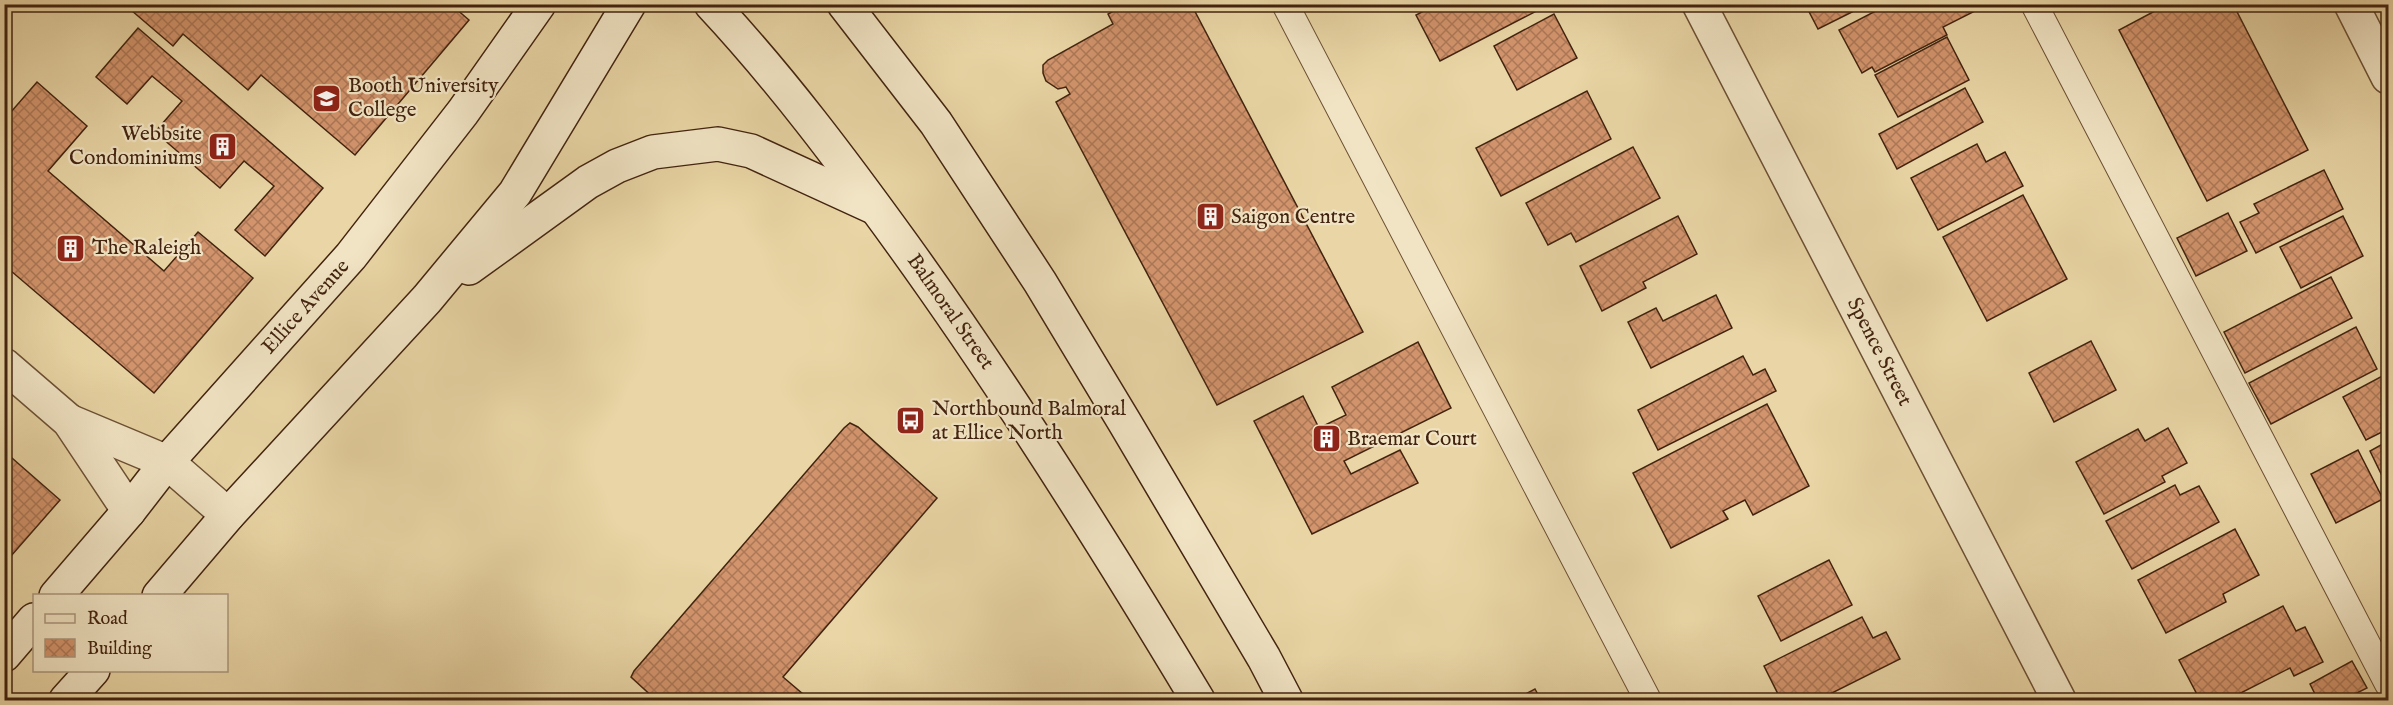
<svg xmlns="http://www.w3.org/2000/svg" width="2393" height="705" font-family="'IM FELL English',serif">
<defs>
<pattern id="building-cross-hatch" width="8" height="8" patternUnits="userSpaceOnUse" patternTransform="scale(1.5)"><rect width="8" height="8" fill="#d2946c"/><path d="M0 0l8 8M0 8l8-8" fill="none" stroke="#ac7857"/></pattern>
</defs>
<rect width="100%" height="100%" fill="#e9d5a5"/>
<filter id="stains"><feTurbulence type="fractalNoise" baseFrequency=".00333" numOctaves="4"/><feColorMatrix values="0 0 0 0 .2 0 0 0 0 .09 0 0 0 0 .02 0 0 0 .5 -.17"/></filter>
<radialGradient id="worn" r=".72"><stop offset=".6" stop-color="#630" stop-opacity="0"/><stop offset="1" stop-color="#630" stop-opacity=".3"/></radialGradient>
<g fill="url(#building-cross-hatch)" stroke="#42230f" stroke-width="1.5">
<polygon points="124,4 458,4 455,8 469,20 355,155 261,75 248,90 183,34 173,46"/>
<polygon points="1127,4 1191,4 1363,332 1217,405 1056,102 1070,94 1066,87 1058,89 1046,81 1043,73 1043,65 1048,60 1113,24 1108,14"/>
<polygon points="1437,4 1550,4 1440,61 1416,15"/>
<polygon points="1805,4 1868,4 1818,29"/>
<polygon points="1889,4 1971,4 1975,11 1943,27 1947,35 1875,72 1872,67 1862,73 1839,30"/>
<polygon points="2168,4 2233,4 2308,150 2207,201 2119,30"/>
<polygon points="1554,14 1577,58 1517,90 1494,46"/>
<polygon points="138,28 323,188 265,256 235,230 274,186 244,161 220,188 155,132 182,101 152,76 127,104 96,77"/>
<polygon points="1947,37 1969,80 1898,117 1875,75"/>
<polygon points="37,82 87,126 48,171 164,271 198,232 253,278 154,393 4,265 4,120"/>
<polygon points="1965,88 1983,122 1897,169 1879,134"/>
<polygon points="1587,91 1611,139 1501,196 1476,148"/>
<polygon points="1977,144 1986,162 2005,152 2023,186 1938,230 1911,178"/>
<polygon points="1633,147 1660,198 1576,242 1571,233 1548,245 1526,203"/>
<polygon points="2324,170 2343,209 2256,253 2240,222 2259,213 2254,204"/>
<polygon points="2023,195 2067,279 1987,321 1943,237"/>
<polygon points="2228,213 2247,251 2196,276 2177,238"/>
<polygon points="1678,216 1697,254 1643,282 1646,288 1602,311 1580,266"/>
<polygon points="2343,216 2363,256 2301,288 2280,247"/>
<polygon points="2331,277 2352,318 2245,373 2224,332"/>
<polygon points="1716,295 1732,328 1651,368 1628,322 1656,308 1663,321"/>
<polygon points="2356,327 2377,369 2271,424 2249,383"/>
<polygon points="2091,341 2116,390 2054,422 2029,373"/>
<polygon points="1418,342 1451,408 1344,461 1351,474 1400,450 1418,483 1312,534 1254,421 1303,396 1319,428 1346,415 1332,387"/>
<polygon points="1743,356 1753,375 1765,369 1776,391 1658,450 1638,410"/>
<polygon points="2388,373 2388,429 2366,440 2343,397"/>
<polygon points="1767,404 1809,486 1753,515 1745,500 1723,511 1728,519 1671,548 1633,473"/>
<polygon points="850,423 858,427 937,498 783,677 810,700 656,700 631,677 634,671 844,428"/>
<polygon points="2168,428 2187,463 2162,476 2165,482 2104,514 2076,462 2138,429 2145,441"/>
<polygon points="2388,441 2388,488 2370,451"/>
<polygon points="2358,450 2383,499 2336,523 2311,474"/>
<polygon points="4,451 60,500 4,564"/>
<polygon points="2175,485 2180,495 2199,486 2219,522 2132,569 2106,521"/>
<polygon points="2235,529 2259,575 2223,594 2226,602 2166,633 2138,580"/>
<polygon points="1829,560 1852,605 1781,641 1758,596"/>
<polygon points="2283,606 2296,631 2305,627 2323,662 2294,676 2290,668 2227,700 2200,700 2179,660"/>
<polygon points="1862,617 1873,638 1886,632 1900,659 1818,700 1781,700 1764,666"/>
<polygon points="2352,661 2367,688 2343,700 2318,700 2310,684"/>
<polygon points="1535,689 1541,700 1514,700"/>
</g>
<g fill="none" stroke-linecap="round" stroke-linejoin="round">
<defs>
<g id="service">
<polyline points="1285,4 1648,700"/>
<polyline points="2034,4 2388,684"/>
</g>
<g id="minor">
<polyline points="1699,4 2059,700"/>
<polyline points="2351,4 2388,77"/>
</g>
<g id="tertiary">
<polyline points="4,365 69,421 129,511"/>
<polyline points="69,421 167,462 228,515"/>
</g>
<g id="secondary">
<path d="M711 4C781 79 843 162 903 245 1009 392 1105 545 1198 700"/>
<polyline points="844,4 936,123 1040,282 1125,423 1264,658 1286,700"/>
<polyline points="469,268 588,182 617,166 653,152 718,144 751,151 871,206"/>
<polyline points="56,596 129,511 167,462 351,256 463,112 539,4"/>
<polyline points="159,596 228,515 427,299 515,193 629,4"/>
<polyline points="4,655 34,620"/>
<polyline points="66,700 93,670"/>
</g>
</defs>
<use href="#service" stroke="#6c5034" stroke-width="28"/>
<use href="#minor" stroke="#6c5034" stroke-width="36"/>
<use href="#tertiary" stroke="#6c5034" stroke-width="36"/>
<use href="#secondary" stroke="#42230f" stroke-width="36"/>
<use href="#service" stroke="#f1e4c4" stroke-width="26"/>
<use href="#minor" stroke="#f1e4c4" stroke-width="33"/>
<use href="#tertiary" stroke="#f1e4c4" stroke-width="33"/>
<use href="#secondary" stroke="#f1e4c4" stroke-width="33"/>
</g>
<defs>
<symbol id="university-square" viewBox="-11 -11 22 22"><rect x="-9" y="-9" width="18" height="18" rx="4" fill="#8f2418" stroke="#f1e4c4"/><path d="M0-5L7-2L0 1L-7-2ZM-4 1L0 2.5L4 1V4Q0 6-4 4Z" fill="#fff"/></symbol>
<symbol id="building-square" viewBox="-11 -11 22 22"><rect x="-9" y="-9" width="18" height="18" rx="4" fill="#8f2418" stroke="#f1e4c4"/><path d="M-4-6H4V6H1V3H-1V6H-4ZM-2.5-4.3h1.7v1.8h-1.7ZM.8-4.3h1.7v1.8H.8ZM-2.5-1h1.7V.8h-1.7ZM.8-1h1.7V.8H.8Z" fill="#fff"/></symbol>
<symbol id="bus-square" viewBox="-11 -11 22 22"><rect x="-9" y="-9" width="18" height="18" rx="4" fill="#8f2418" stroke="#f1e4c4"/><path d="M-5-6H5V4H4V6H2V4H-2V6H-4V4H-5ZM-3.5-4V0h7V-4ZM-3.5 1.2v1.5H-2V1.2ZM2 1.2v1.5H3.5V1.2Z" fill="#fff"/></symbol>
</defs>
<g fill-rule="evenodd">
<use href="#university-square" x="310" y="82" width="33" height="33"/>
<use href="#building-square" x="206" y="130" width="33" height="33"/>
<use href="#building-square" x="1194" y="200" width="33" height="33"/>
<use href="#building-square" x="54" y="232" width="33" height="33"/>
<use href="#bus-square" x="894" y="404" width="33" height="33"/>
<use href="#building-square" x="1310" y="422" width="33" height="33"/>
</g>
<g text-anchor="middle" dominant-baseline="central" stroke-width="4.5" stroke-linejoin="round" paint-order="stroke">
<g font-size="21" fill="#42230f" stroke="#f1e4c4" text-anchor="start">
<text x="348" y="86">Booth University<tspan x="348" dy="24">College</tspan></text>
<text x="202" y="134" text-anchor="end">Webbsite<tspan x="202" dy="24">Condominiums</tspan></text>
<text x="1231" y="217">Saigon Centre</text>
<text x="92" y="248">The Raleigh</text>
<text x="932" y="409">Northbound Balmoral<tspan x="932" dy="24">at Ellice North</tspan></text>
<text x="1347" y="439">Braemar Court</text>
</g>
<g font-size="21" fill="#42230f" stroke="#f1e4c4">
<text transform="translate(306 307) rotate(-48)">Ellice Avenue</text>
<text transform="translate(950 312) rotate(55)">Balmoral Street</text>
<text transform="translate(1879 352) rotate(63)">Spence Street</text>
</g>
</g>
<rect width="2393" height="705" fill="none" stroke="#e9d5a5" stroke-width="24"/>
<rect x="6" y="6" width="2381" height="693" fill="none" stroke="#42230f" stroke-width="3"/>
<rect x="12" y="12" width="2369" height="681" fill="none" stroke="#42230f" stroke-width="1.5"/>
<rect x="33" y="594" width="195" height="78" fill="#f1e4c4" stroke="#ab977c" stroke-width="1.5"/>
<rect x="45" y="614" width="30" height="9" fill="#f1e4c4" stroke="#ab977c" stroke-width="1.5"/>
<text x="87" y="624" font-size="18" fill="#42230f">Road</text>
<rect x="45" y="639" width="30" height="18" fill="url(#building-cross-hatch)" stroke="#ab977c" stroke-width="1.5"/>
<text x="87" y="654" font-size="18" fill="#42230f">Building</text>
<rect width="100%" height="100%" filter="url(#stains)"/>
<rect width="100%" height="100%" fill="url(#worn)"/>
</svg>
